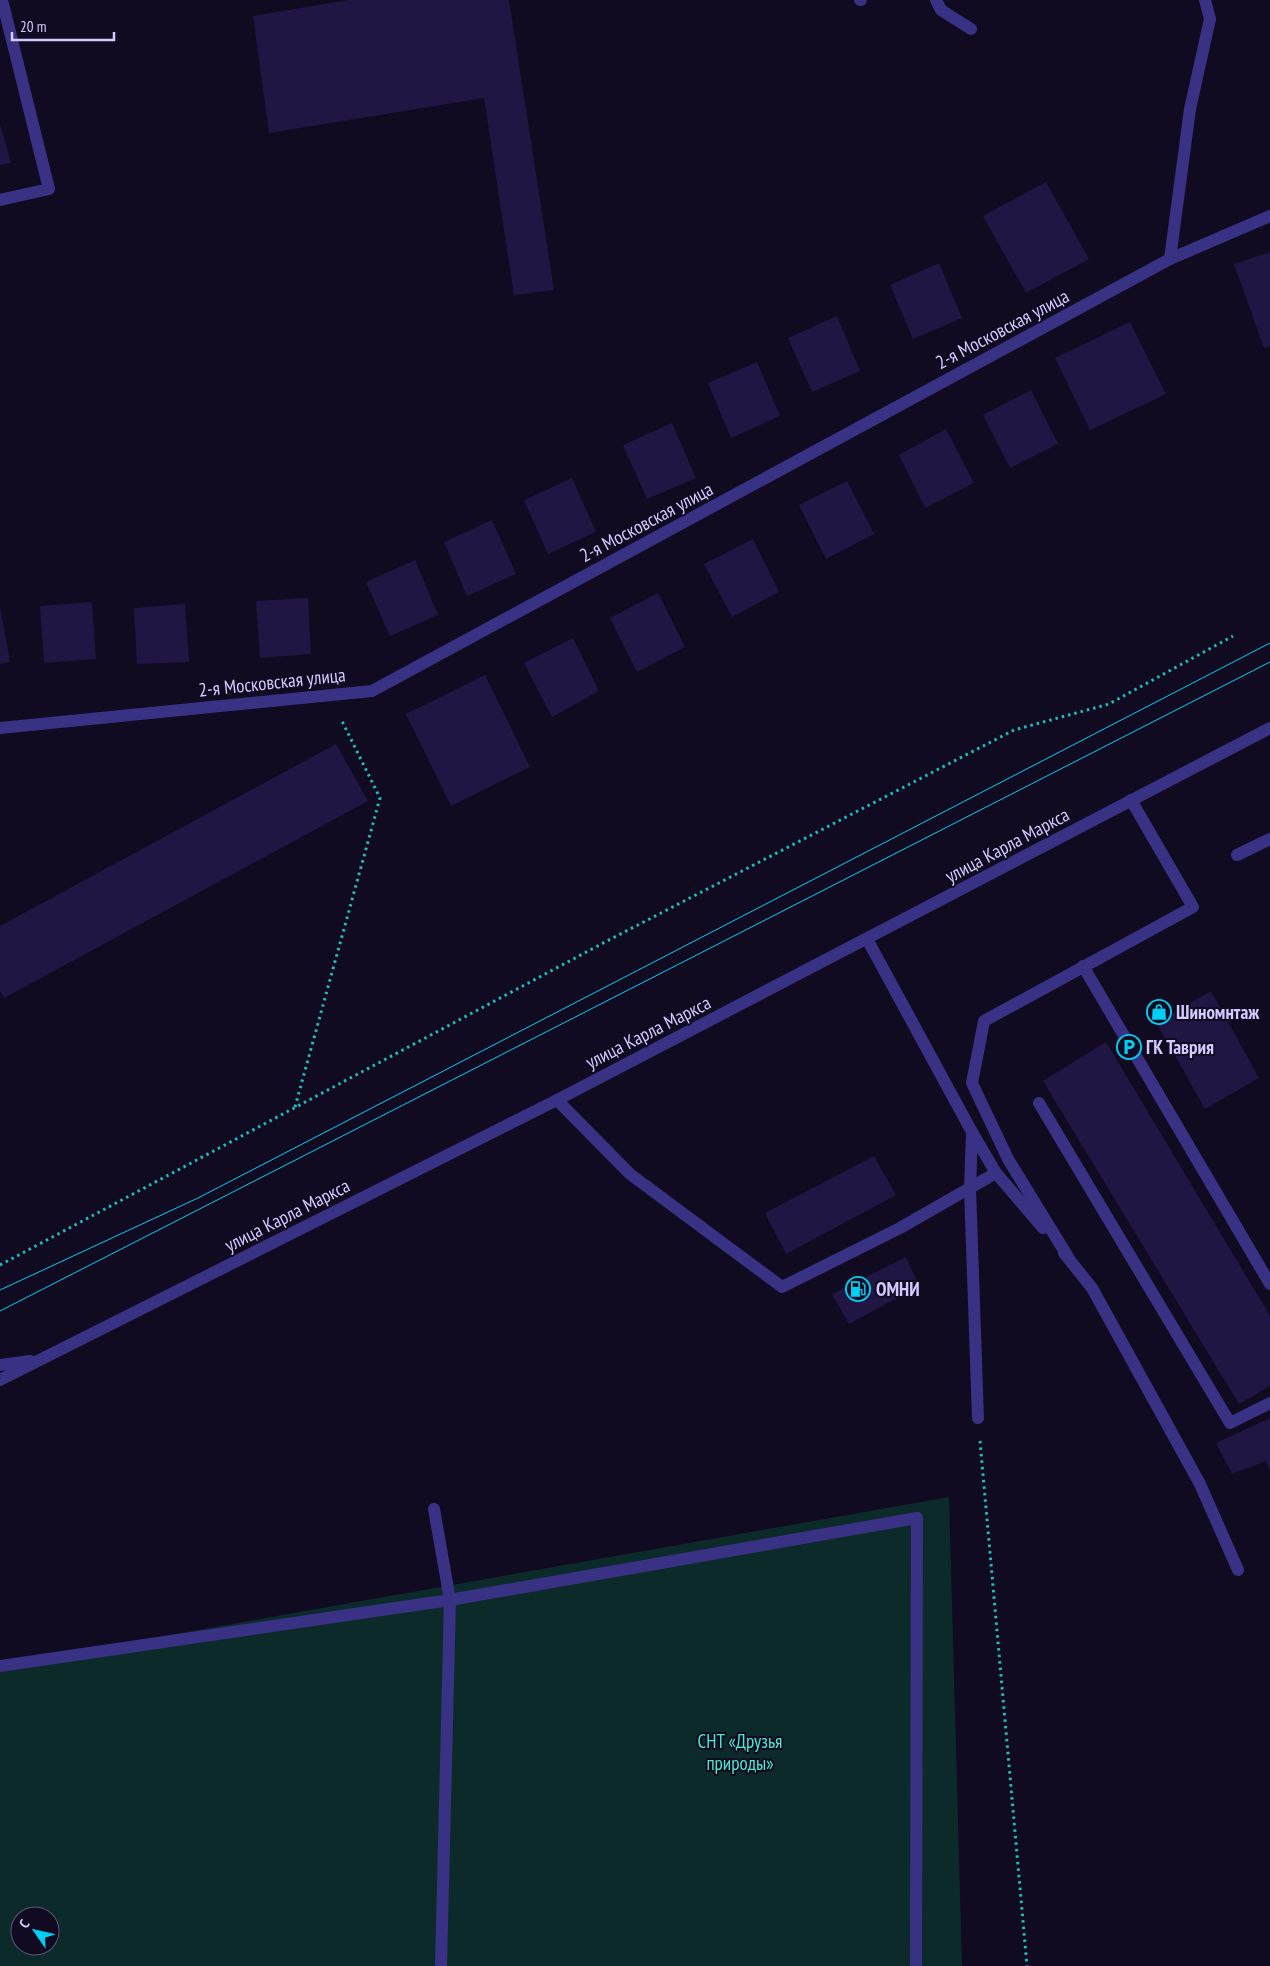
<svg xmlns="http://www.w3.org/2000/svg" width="1270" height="1966" font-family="'PT Sans Narrow',sans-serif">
<rect width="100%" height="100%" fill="#100b21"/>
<path fill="#0d2a2b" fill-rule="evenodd" d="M949 1497 962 1966H0V1665ZM20 1916H50V1946H20Z"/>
<g fill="#211543">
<polygon points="348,0 509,0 554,290 514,295 484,98 269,133 253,16"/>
<polygon points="0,124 11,163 0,165"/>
<polygon points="1046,182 1089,259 1026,293 983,216"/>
<polygon points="1270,252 1270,346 1264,348 1234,264"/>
<polygon points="939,263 962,318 913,339 890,285"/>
<polygon points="837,316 860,371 812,392 788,338"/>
<polygon points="1130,322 1166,394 1090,430 1055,358"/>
<polygon points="757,362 780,416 731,438 708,383"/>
<polygon points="1031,390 1058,444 1010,468 983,415"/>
<polygon points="672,423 696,478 647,499 623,445"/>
<polygon points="946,429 974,483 925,508 899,455"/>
<polygon points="572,478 596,532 548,554 524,500"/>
<polygon points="847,481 874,534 826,559 799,505"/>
<polygon points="492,520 516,574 467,596 444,542"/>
<polygon points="753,539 779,592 732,617 704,564"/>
<polygon points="415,560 438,615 390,636 366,582"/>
<polygon points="658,593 685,647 637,672 610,618"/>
<polygon points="308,598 311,654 260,658 256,601"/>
<polygon points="92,602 96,659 44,663 40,606"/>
<polygon points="185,604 189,662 137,664 134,608"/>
<polygon points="0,606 10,662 0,664"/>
<polygon points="573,638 599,691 552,717 524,663"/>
<polygon points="485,675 530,767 451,806 406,714"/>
<polygon points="336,744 368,801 4,998 0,991 0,926"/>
<polygon points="1211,991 1259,1078 1205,1109 1156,1022"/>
<polygon points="1106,1042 1270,1316 1270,1386 1239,1404 1043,1081"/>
<polygon points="874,1156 896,1195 786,1254 765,1213"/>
<polygon points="906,1257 919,1286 849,1324 832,1294"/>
<polygon points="1270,1418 1270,1471 1266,1461 1232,1474 1216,1443"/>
</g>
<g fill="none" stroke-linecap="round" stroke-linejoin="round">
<g stroke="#23baba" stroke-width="3" stroke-dasharray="2.5 4" stroke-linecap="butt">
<polyline points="295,1107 380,798 341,719"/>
<polyline points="0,1265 607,941 1014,730 1109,704 1233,636"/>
<polyline points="980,1441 1027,1966"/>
</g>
<g stroke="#393284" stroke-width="12">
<polyline points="860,0 861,0"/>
<polyline points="936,0 941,10 971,29"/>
<polyline points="0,200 49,189 2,0"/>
<polyline points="1170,259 1190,109 1210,19 1205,0"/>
<polyline points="0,728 372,691 1170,259 1270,216"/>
<polyline points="1237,855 1270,839"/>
<polyline points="867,939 972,1132 970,1189 978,1418"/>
<polyline points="1083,966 1270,1284"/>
<polyline points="557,1100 630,1174 782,1287 900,1228 996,1173"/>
<polyline points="1039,1103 1230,1423 1270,1403"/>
<polyline points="972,1132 996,1173 1043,1228"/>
<polyline points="1064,1253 1092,1288 1200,1484 1238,1570"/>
<polyline points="1068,1257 1008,1159 972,1083 984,1021 1193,907 1131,800"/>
<polyline points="0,1365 30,1361"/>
<polyline points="0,1380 557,1100 1270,728"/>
<polyline points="434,1509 450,1600 441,1966"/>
<polyline points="0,1666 450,1600 917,1518 916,1966"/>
</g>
<g stroke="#00cff5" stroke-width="1">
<polyline points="0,1290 198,1198 1270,643"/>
<polyline points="0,1311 1270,662"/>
</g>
</g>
<defs>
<symbol id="shop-ring" viewBox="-11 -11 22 22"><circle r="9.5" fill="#100b21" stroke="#00cff5" stroke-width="1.5"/><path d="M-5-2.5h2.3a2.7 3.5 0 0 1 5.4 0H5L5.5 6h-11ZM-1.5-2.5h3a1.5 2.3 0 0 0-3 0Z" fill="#00cff5"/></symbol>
<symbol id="parking-ring" viewBox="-11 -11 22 22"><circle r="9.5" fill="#100b21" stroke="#00cff5" stroke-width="1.5"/><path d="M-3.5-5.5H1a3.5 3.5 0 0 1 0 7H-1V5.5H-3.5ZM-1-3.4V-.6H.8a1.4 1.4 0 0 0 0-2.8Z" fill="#00cff5"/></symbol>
<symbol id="fuel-ring" viewBox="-11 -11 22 22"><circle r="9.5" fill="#100b21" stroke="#00cff5" stroke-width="1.5"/><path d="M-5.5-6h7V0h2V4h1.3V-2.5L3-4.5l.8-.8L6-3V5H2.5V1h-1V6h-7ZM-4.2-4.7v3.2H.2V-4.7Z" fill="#00cff5"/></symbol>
</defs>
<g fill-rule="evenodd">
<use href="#shop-ring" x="1145" y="998" width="28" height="28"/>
<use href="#parking-ring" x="1115" y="1033" width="28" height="28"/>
<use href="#fuel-ring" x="844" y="1275" width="28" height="28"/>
</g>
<g text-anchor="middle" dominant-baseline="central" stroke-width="4" stroke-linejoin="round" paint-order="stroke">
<g font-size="19" fill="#d3caff" stroke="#100b21">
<text transform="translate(1002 329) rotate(-28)">2-я Московская улица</text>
<text transform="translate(646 522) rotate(-28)">2-я Московская улица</text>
<text transform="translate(272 682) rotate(-6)">2-я Московская улица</text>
<text transform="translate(1007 845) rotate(-28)">улица Карла Маркса</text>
<text transform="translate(648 1032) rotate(-27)">улица Карла Маркса</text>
<text transform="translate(287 1215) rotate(-27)">улица Карла Маркса</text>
</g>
<g font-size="19" font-weight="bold" fill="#d3caff" stroke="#100b21" text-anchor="start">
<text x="1176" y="1012">Шиномнтаж</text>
<text x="1146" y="1047">ГК Таврия</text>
<text x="876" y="1289">ОМНИ</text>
</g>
<g font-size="19" fill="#4de9cb" stroke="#100b21">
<text x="740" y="1741">СНТ «Друзья<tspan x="740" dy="22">природы»</tspan></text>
</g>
</g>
<g transform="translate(35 1931) rotate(304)"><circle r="24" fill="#100b21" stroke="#5e577a"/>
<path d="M0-4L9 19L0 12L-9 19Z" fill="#00cff5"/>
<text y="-8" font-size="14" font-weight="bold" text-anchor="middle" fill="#d3caff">С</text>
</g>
<path d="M12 32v8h102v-8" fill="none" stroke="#d3caff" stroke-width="2.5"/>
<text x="20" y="32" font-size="15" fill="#d3caff" stroke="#100b21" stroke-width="4" paint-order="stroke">20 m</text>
</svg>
